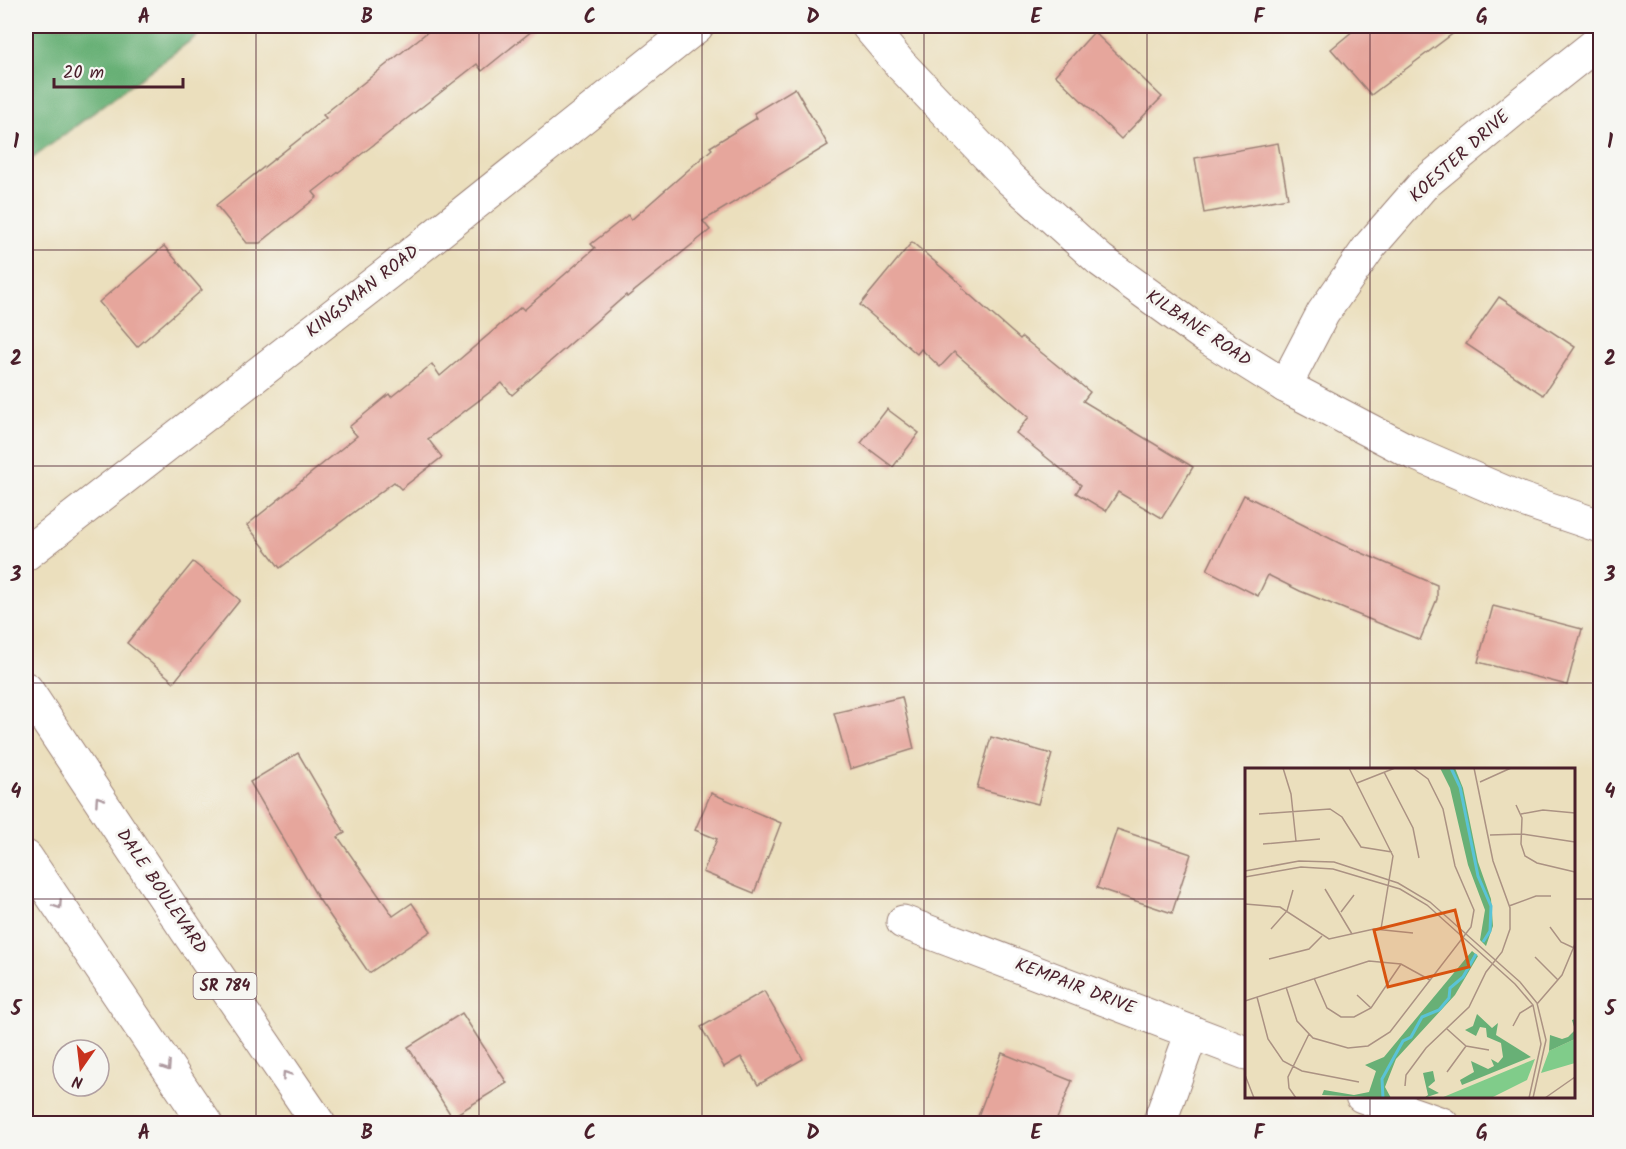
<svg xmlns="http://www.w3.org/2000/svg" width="1626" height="1149" font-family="Kalam,sans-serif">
<rect width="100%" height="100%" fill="#f6f6f2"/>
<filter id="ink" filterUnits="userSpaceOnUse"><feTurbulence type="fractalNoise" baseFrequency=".0167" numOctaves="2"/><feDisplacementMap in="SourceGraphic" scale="12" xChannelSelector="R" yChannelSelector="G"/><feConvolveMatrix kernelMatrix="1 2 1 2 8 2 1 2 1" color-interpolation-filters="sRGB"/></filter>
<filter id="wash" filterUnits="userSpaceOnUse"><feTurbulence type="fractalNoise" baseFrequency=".008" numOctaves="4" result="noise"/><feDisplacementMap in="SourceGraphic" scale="24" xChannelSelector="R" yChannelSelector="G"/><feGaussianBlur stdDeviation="1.35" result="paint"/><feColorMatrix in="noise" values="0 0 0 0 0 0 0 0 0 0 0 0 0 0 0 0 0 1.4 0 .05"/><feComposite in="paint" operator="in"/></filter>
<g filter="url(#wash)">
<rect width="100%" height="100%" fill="#ebdfbd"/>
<polygon fill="#68b076" stroke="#596850" stroke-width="1.5" points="26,26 210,26 26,163"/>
<g id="blocks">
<g fill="#e6a69c">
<polygon points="435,26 538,26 482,71 477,64 313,192 317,197 260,243 247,243 216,205 326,118 323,115"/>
<polygon points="1359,26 1463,26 1371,95 1331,49"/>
<polygon points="1094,32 1162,97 1121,139 1055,75"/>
<polygon points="795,88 828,145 703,221 710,230 627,297 626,295 512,395 502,383 428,439 442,457 401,489 394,482 280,568 247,525 357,436 349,427 389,394 391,397 432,364 440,376 521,307 524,310 595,248 591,244 628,215 631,220 712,149 710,147 757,118 754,113"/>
<polygon points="1278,143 1288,198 1204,213 1195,158"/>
<polygon points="912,242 963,286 962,288 1020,339 1022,337 1090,392 1083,401 1193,467 1162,518 1118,492 1106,511 1076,493 1081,485 1016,433 1029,417 954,352 940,367 921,349 917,354 860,305"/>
<polygon points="164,246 202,290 137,347 99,302"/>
<polygon points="1499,297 1575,347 1543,395 1466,344"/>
<polygon points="887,409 919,433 893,467 861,443"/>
<polygon points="1244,495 1341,544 1437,585 1437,599 1420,640 1300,591 1268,575 1258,596 1207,570"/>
<polygon points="193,562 240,600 174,682 127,643"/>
<polygon points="1493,606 1582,629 1567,685 1478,662"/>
<polygon points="902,697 914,749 850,769 834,713"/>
<polygon points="991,737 1052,754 1038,804 977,788"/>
<polygon points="298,753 345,833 338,837 393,916 412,903 431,931 369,973 318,898 250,782"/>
<polygon points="711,793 781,823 754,893 703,872 717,839 695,830"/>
<polygon points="1117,829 1191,854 1172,913 1097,888"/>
<polygon points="764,991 803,1059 758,1085 741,1057 724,1067 701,1027"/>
<polygon points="462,1013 507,1083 452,1117 408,1047"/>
<polygon points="1002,1053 1072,1081 1055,1124 975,1124"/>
</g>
</g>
</g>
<g filter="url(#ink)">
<use href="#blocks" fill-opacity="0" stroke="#9a7f74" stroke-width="1.5"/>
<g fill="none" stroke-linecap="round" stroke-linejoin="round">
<defs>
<g id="minor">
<polyline points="868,26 901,65 1010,179 1100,260 1205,336 1285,386 1407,450 1520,499 1600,526"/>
<polyline points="1285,386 1323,313 1370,246 1424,184 1523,102 1600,41"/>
<polyline points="26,554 389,272 697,26"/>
<polyline points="903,922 1246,1053"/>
<polyline points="1362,1096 1442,1124"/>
<polyline points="1159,1124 1192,1032"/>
</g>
<g id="primary">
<polyline points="26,689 187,931 319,1124"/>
<polyline points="26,857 206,1124"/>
</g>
</defs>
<use href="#minor" stroke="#9a7f74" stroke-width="35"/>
<use href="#primary" stroke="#9a7f74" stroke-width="35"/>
<use href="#minor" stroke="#fff" stroke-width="33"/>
<use href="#primary" stroke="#fff" stroke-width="33"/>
</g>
<defs><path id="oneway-chevron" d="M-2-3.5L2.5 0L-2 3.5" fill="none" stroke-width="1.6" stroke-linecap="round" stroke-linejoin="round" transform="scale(1.5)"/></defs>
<g stroke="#ae9aa0">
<use href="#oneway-chevron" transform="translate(99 800) rotate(-124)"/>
<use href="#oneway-chevron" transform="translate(58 905) rotate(56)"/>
<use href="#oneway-chevron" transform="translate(167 1067) rotate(56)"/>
<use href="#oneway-chevron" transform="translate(286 1075) rotate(-124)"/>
</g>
</g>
<path fill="none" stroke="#4a1f2b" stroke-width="1.5" stroke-opacity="0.55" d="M256 26V1124M479 26V1124M702 26V1124M924 26V1124M1147 26V1124M1370 26V770M26 250H1600M26 466H1600M26 683H1600M26 899H1246M1574 899H1600M1370 1096V1124"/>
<g text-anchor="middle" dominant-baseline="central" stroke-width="6" stroke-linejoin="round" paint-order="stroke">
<rect fill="#f6f6f2" stroke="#7e6067" stroke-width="1.5" x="193.5" y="973" width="63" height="26" rx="4.5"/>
<g font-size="16" font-weight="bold" fill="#4a1f2b">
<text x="225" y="986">SR 784</text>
</g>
<g font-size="18" fill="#4a1f2b" stroke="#f6f6f2">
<text transform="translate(1460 157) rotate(-42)">KOESTER DRIVE</text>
<text transform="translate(363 292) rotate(-38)">KINGSMAN ROAD</text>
<text transform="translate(1198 329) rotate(34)">KILBANE ROAD</text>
<text transform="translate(161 892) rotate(56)">DALE BOULEVARD</text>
<text transform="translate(1075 987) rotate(21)">KEMPAIR DRIVE</text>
</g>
</g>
<g transform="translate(1245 768)">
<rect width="330" height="330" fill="#ebdfbd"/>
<path d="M330 271V295L296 305 304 283ZM290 291 282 312 246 330H196Z" fill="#80cc8a"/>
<path d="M195 0H210L218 20 233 94 246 131 248 158 241 178 235 172 240 142 223 97 205 20ZM227 183 233 188 210 227 151 291 140 319 146 330 77 327 79 322 109 327 124 324 131 303 120 297 139 289ZM232 246 247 260 253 255 251 267 286 289 217 317 215 312 229 304 226 293 243 301 249 298 246 291 253 295 258 289 256 275 242 269 241 260 235 259 231 268 220 262 228 258ZM330 251V271L304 283 305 267 317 271 323 269 330 262 327 252ZM188 303 190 313 183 319 194 325 179 330 183 327 178 305Z" fill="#68b076"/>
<path fill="none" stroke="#5ac3d6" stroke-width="3" d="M206 0 215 19 233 108 246 138 245 163 238 174M138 330 137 311 158 273 166 269 177 249 194 242 204 230 205 220 218 209 231 186"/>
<path fill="none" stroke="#ab9283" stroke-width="1.5" d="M38 0 46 26 51 73M104 0 148 88 136 161M139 4 168 60 174 90M235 14 266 0M112 15 150 0M271 37 277 50 276 76 280 88 292 95 330 104M14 46 85 41 97 49 116 79 147 84M276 46 298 42 330 45M245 67 277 66 330 74M18 76 75 71M0 103 54 93 89 94 153 115 185 134 275 214 292 235 301 272 288 330M0 109 56 99 88 101 155 121 182 137 270 216 288 237 296 276 284 330M80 121 107 166M0 136 35 139 84 171 129 161 168 165M264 138 291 128H306M96 144 109 127M305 159 316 174 329 180M26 161 42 143 48 122M290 189 313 212M24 191 64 181 77 168M69 210 82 240 96 249H109L126 240 156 196M41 219 52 253 68 270 103 280 123 278 145 264 226 159 229 142 210 98 198 41 183 11 168 0M112 227 126 240M12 229 23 271 38 293 57 303 114 314M0 233 124 193 156 196 185 212M292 236 317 207 330 176M268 258 275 245 288 237M202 261 221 278 244 282M202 304 221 278M0 307 9 330M160 318 161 307 181 280 224 239 241 204 257 184 265 161V140L248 93 229 0M51 330 44 320 43 309 64 266M300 330 330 309"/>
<path fill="#d8530f" fill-opacity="0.15" stroke="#d8530f" stroke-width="3" d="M210 142 224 199 143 219 129 162Z"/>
<rect width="330" height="330" fill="none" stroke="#4a1f2b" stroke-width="3"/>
</g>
<rect width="1626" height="1149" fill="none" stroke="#f6f6f2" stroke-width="66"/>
<g transform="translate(81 1068) rotate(194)"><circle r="28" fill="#f6f6f2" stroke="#b1a0a2" stroke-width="1.5"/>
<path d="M0-4.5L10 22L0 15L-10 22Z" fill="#c8321e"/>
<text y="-9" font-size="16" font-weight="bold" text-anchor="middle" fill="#4a1f2b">N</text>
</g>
<path d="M54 78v9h129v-9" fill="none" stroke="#4a1f2b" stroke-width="3"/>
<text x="63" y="78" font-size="18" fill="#4a1f2b" stroke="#f6f6f2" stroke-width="4.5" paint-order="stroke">20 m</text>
<rect x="33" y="33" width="1560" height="1083" fill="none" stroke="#4a1f2b" stroke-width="2"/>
<g font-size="20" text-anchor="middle" font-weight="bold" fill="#4a1f2b">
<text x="144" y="23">A</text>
<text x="367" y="23">B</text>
<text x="590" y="23">C</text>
<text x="813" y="23">D</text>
<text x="1036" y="23">E</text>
<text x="1259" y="23">F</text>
<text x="1482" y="23">G</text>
<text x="16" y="148">1</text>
<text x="1610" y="148">1</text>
<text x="16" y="365">2</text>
<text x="1610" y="365">2</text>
<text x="16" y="581">3</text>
<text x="1610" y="581">3</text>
<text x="16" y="798">4</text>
<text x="1610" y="798">4</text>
<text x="16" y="1015">5</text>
<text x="1610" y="1015">5</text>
<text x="144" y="1139">A</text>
<text x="367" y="1139">B</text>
<text x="590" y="1139">C</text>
<text x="813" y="1139">D</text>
<text x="1036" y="1139">E</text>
<text x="1259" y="1139">F</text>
<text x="1482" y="1139">G</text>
</g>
</svg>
